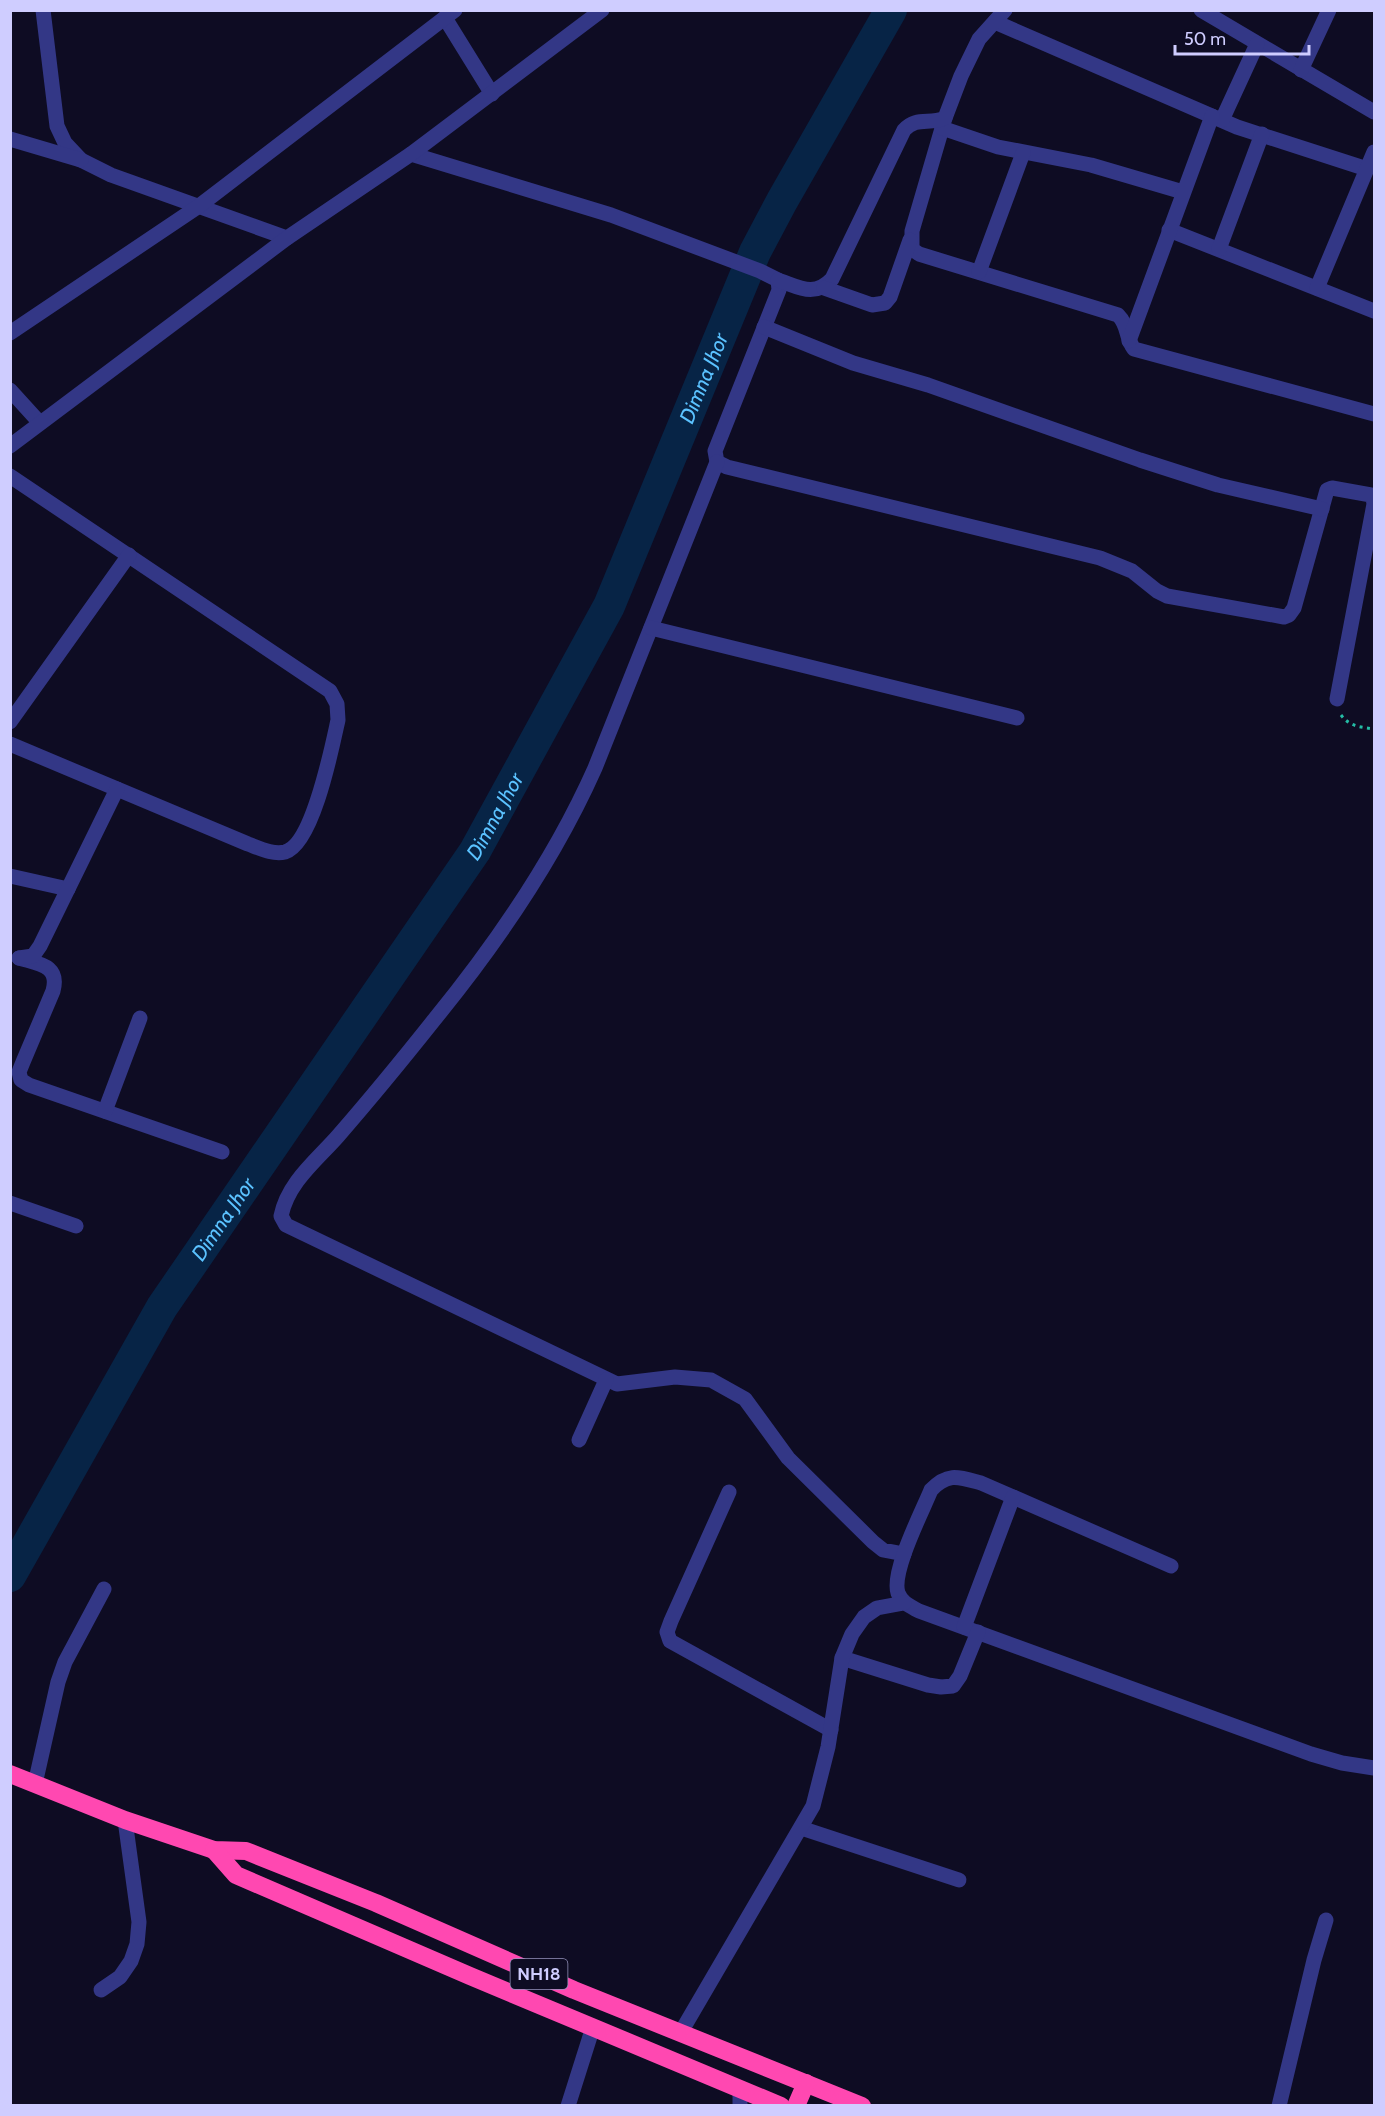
<svg xmlns="http://www.w3.org/2000/svg" width="1385" height="2116" font-family="Cabin,sans-serif">
<rect width="100%" height="100%" fill="#0e0c23"/>
<g fill="none" stroke-linecap="round" stroke-linejoin="round">
<path stroke="#072446" stroke-width="32" id="s1" d="M10 1576 162 1307 475 851 609 606 755 252 782 201 891 10"/>
<path stroke="#24bca5" stroke-width="3" stroke-dasharray="3 4.5" stroke-linecap="butt" d="M1341 715C1350 727 1361 727 1374 729"/>
<g stroke="#333786" stroke-width="15">
<polyline points="43,10 57,126 65,143 81,160 111,175 287,238"/>
<polyline points="1201,10 1374,112"/>
<polyline points="445,18 492,94"/>
<polyline points="995,22 1237,127 1367,169"/>
<polyline points="1301,70 1329,10"/>
<path d="M945 118 912 231V249L919 254 1118 315C1129 326 1125 337 1134 349L1374 414"/>
<polyline points="1222,120 1257,44"/>
<polyline points="942,128 998,147 1091,165 1183,192"/>
<polyline points="10,139 81,160"/>
<polyline points="411,154 611,215 760,271 778,280 779,290 715,451 717,462 727,467 1100,558 1132,571 1157,591 1167,596 1284,617 1289,615 1294,608 1327,490 1332,488 1371,495 1373,498 1374,504 1337,699"/>
<polyline points="1169,230 1374,311"/>
<polyline points="1219,249 1262,134"/>
<polyline points="979,272 1023,153"/>
<path d="M778 280C799 287 814 298 832 279L904 130C917 116 929 125 945 118L961 76 979 39 1005 10"/>
<polyline points="824,288 872,305 885,303 890,297 910,240"/>
<polyline points="1317,288 1374,152"/>
<polyline points="764,327 853,363 928,385 1140,460 1218,485 1322,509"/>
<polyline points="10,333 199,206 455,10"/>
<polyline points="1129,341 1212,116"/>
<polyline points="10,390 40,423"/>
<polyline points="10,446 287,238 411,154 602,10"/>
<path d="M717 462 595 768C555 858 496 944 434 1020 403 1059 371 1098 338 1136 317 1160 288 1182 281 1216L286 1225 617 1384 675 1377 711 1380 745 1399 788 1458 873 1542 883 1550 904 1554"/>
<path d="M10 476 330 691 337 704 338 720C332 747 313 844 285 852 273 855 259 848 248 844L10 744"/>
<polyline points="651,628 1017,718"/>
<polyline points="10,722 129,555"/>
<polyline points="10,876 68,889"/>
<path d="M19 958C39 964 60 965 53 991L23 1062 19 1072 21 1080 29 1085 222 1152"/>
<polyline points="19,958 33,956 40,946 117,789"/>
<polyline points="105,1111 140,1018"/>
<polyline points="10,1203 76,1226"/>
<polyline points="579,1440 606,1380"/>
<polyline points="729,1492 671,1621 667,1632 670,1641 831,1730"/>
<path d="M1171 1566 981 1483C959 1477 948 1472 931 1490 922 1512 891 1572 898 1593 902 1603 910 1606 919 1611L1311 1754 1342 1763 1374 1768"/>
<polyline points="964,1627 1013,1497"/>
<polyline points="842,1658 928,1685 941,1687 953,1686 960,1676 978,1632"/>
<polyline points="35,1784 58,1682 65,1662 104,1589"/>
<polyline points="801,1828 959,1880"/>
<polyline points="101,1990 120,1977 131,1961 137,1944 139,1922 125,1820"/>
<polyline points="681,2032 813,1806 828,1747 842,1658 852,1634 864,1617 877,1608 904,1603"/>
<polyline points="568,2106 593,2027"/>
<polyline points="740,2106 740,2089"/>
<polyline points="1279,2106 1314,1960 1326,1920"/>
</g>
<g stroke="#ff48b1" stroke-width="18">
<polyline points="10,1774 125,1820 214,1850 246,1851 376,1903 574,1990 862,2106"/>
<polyline points="214,1850 236,1875 470,1976 781,2106"/>
<polyline points="796,2106 806,2083"/>
</g>
</g>
<g text-anchor="middle" dominant-baseline="central" stroke-width="4.5" stroke-linejoin="round" paint-order="stroke">
<rect fill="#0e0c23" stroke="#9593bd" stroke-width="1.5" x="510.5" y="1959" width="57" height="30" rx="4.5"/>
<g font-size="18" font-weight="bold" fill="#cfcdff">
<text x="539" y="1974">NH18</text>
</g>
<g font-size="21" font-style="italic" fill="#5bc2ff" stroke="#0e0c23">
<text stroke="none"><textPath href="#s1" startOffset="1388">Dimna Jhor</textPath></text>
<text stroke="none"><textPath href="#s1" startOffset="902">Dimna Jhor</textPath></text>
<text stroke="none"><textPath href="#s1" startOffset="416">Dimna Jhor</textPath></text>
</g>
</g>
<rect width="1385" height="2116" fill="none" stroke="#cfcdff" stroke-width="24"/>
<path d="M1175 45v9h134v-9" fill="none" stroke="#cfcdff" stroke-width="3"/>
<text x="1184" y="45" font-size="18" fill="#cfcdff" stroke="#0e0c23" stroke-width="4.5" paint-order="stroke">50 m</text>
</svg>
